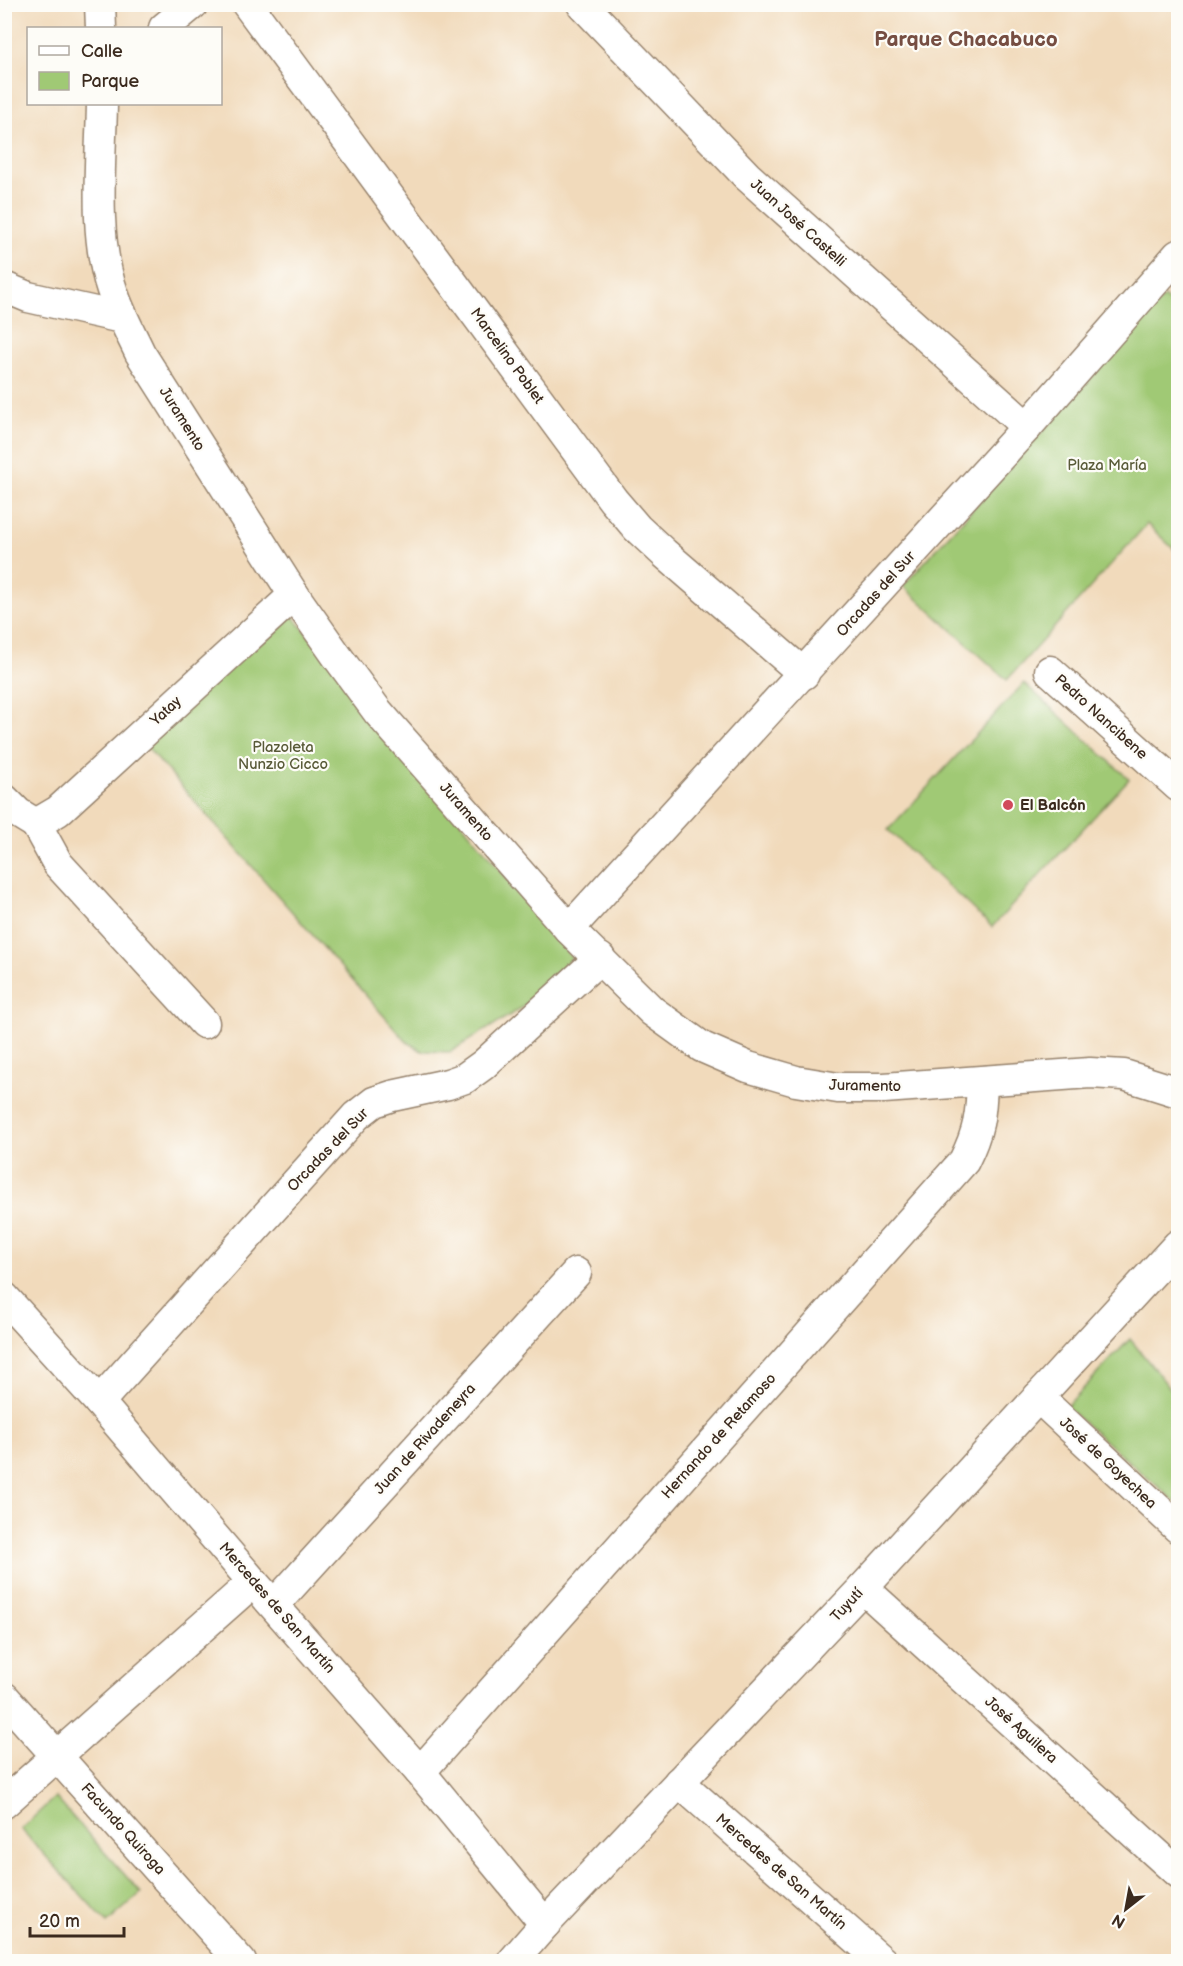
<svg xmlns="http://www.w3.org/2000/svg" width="1183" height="1966" font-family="'Balsamiq Sans',sans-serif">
<rect width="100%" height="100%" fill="#fdfcf7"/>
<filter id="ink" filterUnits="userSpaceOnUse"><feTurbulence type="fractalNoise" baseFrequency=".0167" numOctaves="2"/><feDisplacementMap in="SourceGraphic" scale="12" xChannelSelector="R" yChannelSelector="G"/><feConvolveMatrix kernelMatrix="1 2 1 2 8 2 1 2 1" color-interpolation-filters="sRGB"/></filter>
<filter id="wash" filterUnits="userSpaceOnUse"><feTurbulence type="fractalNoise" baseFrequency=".008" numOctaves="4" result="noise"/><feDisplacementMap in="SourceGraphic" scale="24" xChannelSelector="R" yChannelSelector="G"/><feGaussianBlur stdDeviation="1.35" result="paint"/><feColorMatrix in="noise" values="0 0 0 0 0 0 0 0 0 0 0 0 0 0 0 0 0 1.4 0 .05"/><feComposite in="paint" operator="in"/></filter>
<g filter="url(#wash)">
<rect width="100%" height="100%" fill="#f1dabb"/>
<g fill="#a0c975" stroke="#6e7a4a" stroke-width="1.5">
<polygon points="1164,297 1178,310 1178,553 1147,524 1007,680 903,586"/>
<polygon points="288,610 572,958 520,1009 450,1052 422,1051 406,1041 137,736"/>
<polygon points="1024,683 1129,779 992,927 888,830"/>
<polygon points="1130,1339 1178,1398 1178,1504 1066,1407"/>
<polygon points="55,1797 141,1893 107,1923 21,1829"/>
</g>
</g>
<g filter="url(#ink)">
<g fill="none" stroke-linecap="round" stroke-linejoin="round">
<defs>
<g id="street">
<polyline points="100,4 101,28"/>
<polyline points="247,4 613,500 637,528 664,553 804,674"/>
<polyline points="582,4 747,176 1027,427"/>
<polyline points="164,28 193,4"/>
<path d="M102 104C101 162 93 235 112 290 119 312 130 332 140 353L294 595 339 659 378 712 569 929 652 1011 702 1047 748 1067 796 1081 838 1088H884L1090 1073 1124 1075 1178 1092"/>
<polyline points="4,287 28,297 122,318"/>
<polyline points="1050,671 1178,786"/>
<polyline points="4,799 18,813 36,824"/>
<polyline points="36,824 58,811 294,595"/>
<polyline points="36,824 58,864 204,1023"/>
<polyline points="569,929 1027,427 1178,255"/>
<polyline points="4,1297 99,1402 253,1582 420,1772 545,1924"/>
<polyline points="1038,1397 1178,1528"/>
<polyline points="99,1402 356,1116 374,1102 392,1096 448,1084 465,1078 483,1065 600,958"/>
<polyline points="863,1588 1178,1873"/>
<polyline points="274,1605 576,1273"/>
<polyline points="4,1697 241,1962"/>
<path d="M420 1772 964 1161C979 1131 981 1115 982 1082"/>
<polyline points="679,1782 883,1962"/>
<polyline points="4,1803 253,1582"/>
<polyline points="512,1962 545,1924 863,1588 1178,1245"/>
</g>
</defs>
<use href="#street" stroke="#96826c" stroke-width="33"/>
<use href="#street" stroke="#fff" stroke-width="30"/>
</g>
</g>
<circle fill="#d1495b" stroke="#fdfcf7" stroke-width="2" cx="1008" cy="805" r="6"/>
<g text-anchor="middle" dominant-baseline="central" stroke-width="4.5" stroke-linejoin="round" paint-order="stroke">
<g font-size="15" fill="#3b2a1e" stroke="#fdfcf7">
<text transform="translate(798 223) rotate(42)">Juan José Castelli</text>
<text transform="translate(507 356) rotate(54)">Marcelino Poblet</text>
<text transform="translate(182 419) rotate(58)">Juramento</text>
<text transform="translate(876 594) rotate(-48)">Orcadas del Sur</text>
<text transform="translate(166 711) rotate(-42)">Yatay</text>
<text transform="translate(1101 717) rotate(42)">Pedro Nancibene</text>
<text transform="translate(466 812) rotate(49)">Juramento</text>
<text transform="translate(865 1086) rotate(1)">Juramento</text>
<text transform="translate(328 1150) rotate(-46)">Orcadas del Sur</text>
<text transform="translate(719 1436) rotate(-48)">Hernando de Retamoso</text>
<text transform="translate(425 1439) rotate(-48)">Juan de Rivadeneyra</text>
<text transform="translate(1108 1463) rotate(43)">José de Goyechea</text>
<text transform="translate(847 1605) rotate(-47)">Tuyutí</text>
<text transform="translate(277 1608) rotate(49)">Mercedes de San Martín</text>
<text transform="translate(1021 1730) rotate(42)">José Aguilera</text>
<text transform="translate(123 1829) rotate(48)">Facundo Quiroga</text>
<text transform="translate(781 1872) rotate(41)">Mercedes de San Martín</text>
</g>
<g font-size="15" fill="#595a38" stroke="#fdfcf7">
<text x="1107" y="465">Plaza María</text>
<text x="283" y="747">Plazoleta<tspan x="283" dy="17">Nunzio Cicco</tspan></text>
</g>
<g font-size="15" font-weight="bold" fill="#3b2a1e" stroke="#fdfcf7" text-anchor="start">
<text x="1020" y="805">El Balcón</text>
</g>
<g font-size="21" font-weight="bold" fill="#764e42" stroke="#fdfcf7">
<text x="966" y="39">Parque Chacabuco</text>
</g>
</g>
<rect width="1183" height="1966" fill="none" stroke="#fdfcf7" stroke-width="24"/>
<rect x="27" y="27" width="195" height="78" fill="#fdfcf7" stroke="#afa8a0" stroke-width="1.5"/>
<rect x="39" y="46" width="30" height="9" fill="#ffffff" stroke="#afa8a0" stroke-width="1.5"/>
<text x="81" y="57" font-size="18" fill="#3b2a1e">Calle</text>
<rect x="39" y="72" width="30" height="18" fill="#a0c975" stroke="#afa8a0" stroke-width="1.5"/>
<text x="81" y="87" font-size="18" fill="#3b2a1e">Parque</text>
<g transform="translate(1126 1909) rotate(211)" stroke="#fdfcf7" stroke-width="4.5" paint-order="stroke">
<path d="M0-4.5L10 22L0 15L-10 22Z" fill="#3b2a1e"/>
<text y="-9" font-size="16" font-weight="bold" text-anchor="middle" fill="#3b2a1e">N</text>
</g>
<path d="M30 1927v9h94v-9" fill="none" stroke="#3b2a1e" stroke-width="3"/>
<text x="39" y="1927" font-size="18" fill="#3b2a1e" stroke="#fdfcf7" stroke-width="4.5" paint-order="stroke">20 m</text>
</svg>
